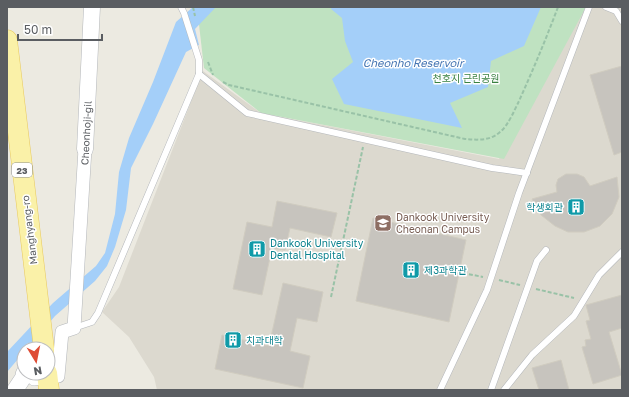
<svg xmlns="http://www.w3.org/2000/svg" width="629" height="397" font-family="'Golos Text','Noto Sans KR',sans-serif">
<rect width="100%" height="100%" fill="#eceae1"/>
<polygon fill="#dcd9cf" points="559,7 622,7 622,390 157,390 154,377 129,337 102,312 119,287 203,71 261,113 499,159"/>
<polygon fill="#bfe2c1" points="197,7 586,7 504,159 261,113 204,68"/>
<g fill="#a4cff9">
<polygon points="193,7 216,7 195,29 199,45 186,52 153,124 131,168 126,210 115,247 107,266 95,281 55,316 27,349 24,349 24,352 7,372 7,352 53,303 96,266 105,253 115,214 119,172 129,138 153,82 176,22"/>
<polygon points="332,7 541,7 524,46 491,61 488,87 450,103 462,128 344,104 332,79 353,62 345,41 342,18 331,9"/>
</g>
<g fill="#c7c4be" stroke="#d0ccc0">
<polygon points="622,66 622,152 614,155 590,75"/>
<polygon points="566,174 577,174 584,177 590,186 617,177 619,197 612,214 600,226 584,232 568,232 555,226 541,215 532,199 557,192 556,185 558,179"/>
<polygon points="277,201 337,213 331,237 290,228 285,250 272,248 262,295 233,289 247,222 272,227"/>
<polygon points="373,218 466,240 449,322 356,301"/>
<polygon points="283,283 323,292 317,322 297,318 290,351 310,356 303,388 215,369 222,335 269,346"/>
<polygon points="622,295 622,328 609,332 622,375 593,384 582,347 586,346 585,340 591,339 586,321 590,320 586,305"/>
<polygon points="561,360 569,390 539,390 532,368"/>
</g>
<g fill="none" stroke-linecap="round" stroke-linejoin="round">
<defs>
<g id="service">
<polyline points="606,7 616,11 622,21"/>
<polyline points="199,74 247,113 492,168 527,173"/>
<polyline points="74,328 92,322 98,313 199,74 199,60 184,13 181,7"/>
<polyline points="440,390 487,290 519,193 589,7"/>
<polyline points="491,390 537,261 546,250"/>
<polyline points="504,390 532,355 574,316 599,275 622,252"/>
</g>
<polyline id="minor" points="34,379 58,376 62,332 74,328 85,149"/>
<g id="tertiary">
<polyline points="85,149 92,7"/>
<polyline points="15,390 23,378 24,373"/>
</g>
<g id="primary">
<polyline points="7,40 44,349"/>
<polyline points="47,373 49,390"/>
</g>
</defs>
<use href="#service" stroke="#b4b7bb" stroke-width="7"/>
<use href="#minor" stroke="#b4b7bb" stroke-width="14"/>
<use href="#tertiary" stroke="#b4b7bb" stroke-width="17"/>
<use href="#primary" stroke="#e8c95e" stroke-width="21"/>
<g stroke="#99c2a7" stroke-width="2" stroke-dasharray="4 2" stroke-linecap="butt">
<polyline points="193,7 195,16"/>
<polyline points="208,62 213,75"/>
<path d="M223 82 229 85 465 139C478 140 490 141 500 132 508 126 515 109 519 101 533 70 546 39 558 7"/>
<polyline points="463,273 483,277"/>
<polyline points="499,280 520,285"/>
<polyline points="536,289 574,298"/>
<polyline points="331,297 363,147"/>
</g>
<use href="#service" stroke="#fff" stroke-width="6"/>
<use href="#minor" stroke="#fff" stroke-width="13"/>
<use href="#tertiary" stroke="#fff" stroke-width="16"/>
<use href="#primary" stroke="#faf1a8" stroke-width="20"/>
</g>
<defs>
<symbol id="building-square" viewBox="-11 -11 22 22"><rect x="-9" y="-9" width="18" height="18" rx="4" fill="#0f9aa8" stroke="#fff"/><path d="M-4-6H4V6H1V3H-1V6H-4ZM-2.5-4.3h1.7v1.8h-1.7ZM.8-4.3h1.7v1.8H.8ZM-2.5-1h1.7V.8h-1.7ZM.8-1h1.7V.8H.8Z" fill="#fff"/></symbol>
<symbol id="university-square" viewBox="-11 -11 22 22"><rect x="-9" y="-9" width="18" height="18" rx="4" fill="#8d6e63" stroke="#fff"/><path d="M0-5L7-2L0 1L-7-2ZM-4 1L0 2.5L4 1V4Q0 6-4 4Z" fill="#fff"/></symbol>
</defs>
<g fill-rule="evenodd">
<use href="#building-square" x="566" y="197" width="20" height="20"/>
<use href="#university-square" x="373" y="213" width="20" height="20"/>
<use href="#building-square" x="247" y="239" width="20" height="20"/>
<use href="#building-square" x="401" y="260" width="20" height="20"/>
<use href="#building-square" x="223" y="330" width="20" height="20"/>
</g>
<g text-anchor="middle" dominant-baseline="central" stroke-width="3" stroke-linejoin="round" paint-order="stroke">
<rect fill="#fff" stroke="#8c8e90" stroke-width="1" x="12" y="163" width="20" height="14" rx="3"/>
<g font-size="9" font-weight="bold" fill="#5a5d61">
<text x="22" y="170">23</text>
</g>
<g font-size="10" fill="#398141" stroke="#fff">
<text x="466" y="78">천호지 근린공원</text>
</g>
<g font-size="10" fill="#5a5d61" stroke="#fff">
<text transform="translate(86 133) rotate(-87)">Cheonhoji-gil</text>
<text transform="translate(29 230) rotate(-97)">Manghyang-ro</text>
</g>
<g font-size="10" fill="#0d838f" stroke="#fff" text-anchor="start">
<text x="563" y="207" text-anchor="end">학생회관</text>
<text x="270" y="243">Dankook University<tspan x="270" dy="12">Dental Hospital</tspan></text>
<text x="424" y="270">제3과학관</text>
<text x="246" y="340">치과대학</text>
</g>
<g font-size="10" fill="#785e54" stroke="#fff" text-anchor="start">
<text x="396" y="217">Dankook University<tspan x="396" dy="12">Cheonan Campus</tspan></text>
</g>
<g font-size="11" font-style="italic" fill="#4575b2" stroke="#fff">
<text x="413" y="62">Cheonho Reservoir</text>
</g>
</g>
<rect width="629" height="397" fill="none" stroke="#5a5d61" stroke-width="16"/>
<g transform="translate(36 361) rotate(170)"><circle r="19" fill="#ffffff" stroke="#bdbec0"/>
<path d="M0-3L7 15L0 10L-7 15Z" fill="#de4c35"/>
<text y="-6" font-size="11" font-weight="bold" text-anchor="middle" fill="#5a5d61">N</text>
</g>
<path d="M18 34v6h84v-6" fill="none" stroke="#5a5d61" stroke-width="2"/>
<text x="24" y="34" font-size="12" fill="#5a5d61" stroke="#ffffff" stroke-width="3" paint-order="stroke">50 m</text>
</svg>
